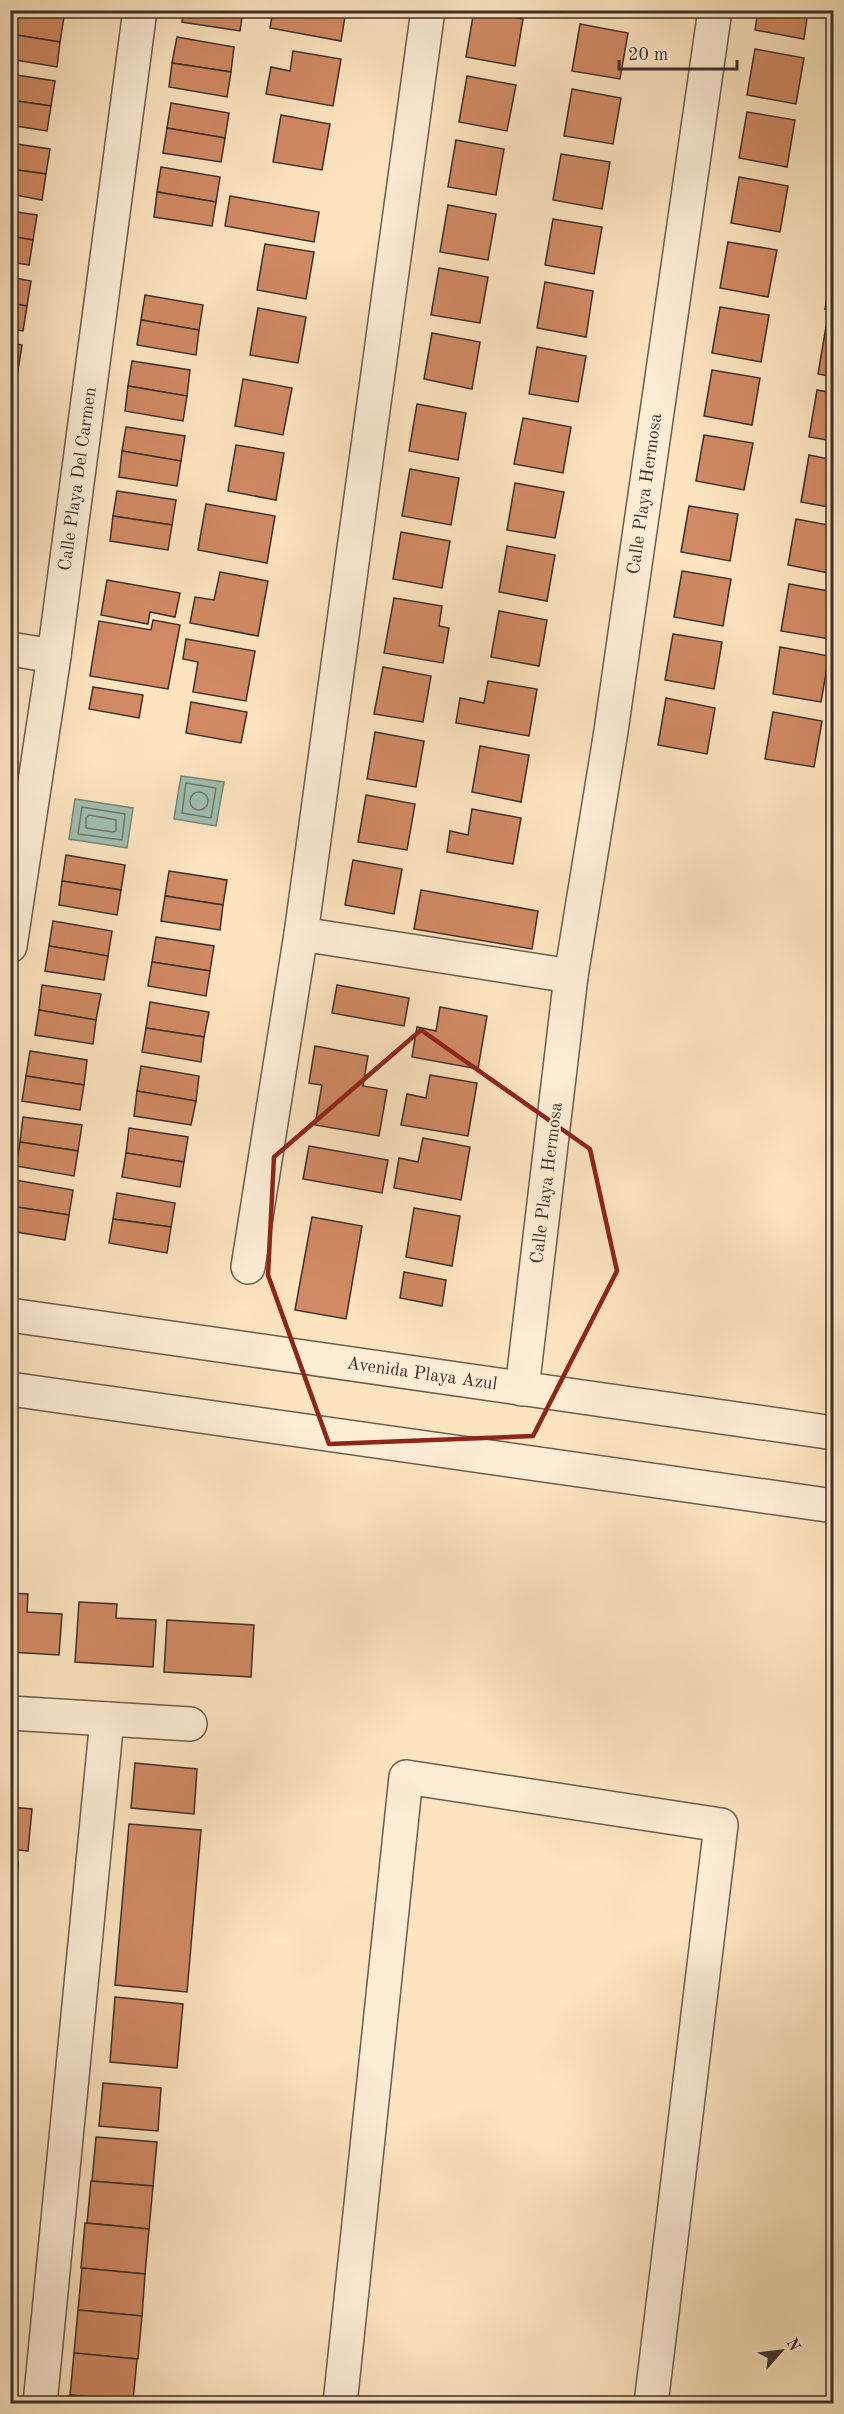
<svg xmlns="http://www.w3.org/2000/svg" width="844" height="2414" font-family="'Old Standard TT',serif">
<rect width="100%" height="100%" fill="#fce4bf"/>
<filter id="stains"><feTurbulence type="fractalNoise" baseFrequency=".00333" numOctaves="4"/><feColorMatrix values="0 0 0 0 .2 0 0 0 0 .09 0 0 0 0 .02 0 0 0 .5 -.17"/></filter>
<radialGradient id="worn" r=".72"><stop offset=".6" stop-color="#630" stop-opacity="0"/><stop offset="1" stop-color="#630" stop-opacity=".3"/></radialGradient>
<g fill="#a0bfae" stroke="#788579" stroke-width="1.5">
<polygon points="181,776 224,782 216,826 174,819"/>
<polygon points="75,799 133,808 127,848 69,839"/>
</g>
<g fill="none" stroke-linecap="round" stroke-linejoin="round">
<g stroke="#6e776c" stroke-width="1.5">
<polygon points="186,783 216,788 211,818 182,813"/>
<circle cx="199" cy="801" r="9"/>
<polygon points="82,807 125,814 122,840 78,834"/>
<polygon points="89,815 116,820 116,831 113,832 86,828 86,818"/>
</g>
</g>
<g fill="#d18a63" stroke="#3d2f2a" stroke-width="1.5">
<polygon points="10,10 64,17 60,42 10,34"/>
<polygon points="183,10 243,10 240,31 182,22"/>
<polygon points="273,10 346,10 341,41 270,28"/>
<polygon points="474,10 523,19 515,66 466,57"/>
<polygon points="595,10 630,10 629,16"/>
<polygon points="758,10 808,10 804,39 755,30"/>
<polygon points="580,24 628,33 620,79 572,71"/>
<polygon points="10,34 60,42 57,67 10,59"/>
<polygon points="177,37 234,47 231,72 172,63"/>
<polygon points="755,49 804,58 796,104 747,95"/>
<polygon points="293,51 341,59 333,106 266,94 271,67 290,71"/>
<polygon points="172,63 231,72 227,97 169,87"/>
<polygon points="10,74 55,81 51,106 10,100"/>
<polygon points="467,76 516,85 507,131 459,122"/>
<polygon points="572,89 621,98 613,144 564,136"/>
<polygon points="10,100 51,106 47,131 10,125"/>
<polygon points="171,103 229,113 225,138 167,128"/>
<polygon points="747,112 795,120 787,167 739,158"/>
<polygon points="281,115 330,124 322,170 273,162"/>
<polygon points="167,128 225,138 221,162 163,153"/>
<polygon points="456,140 504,149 496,195 448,187"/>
<polygon points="10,143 50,149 46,174 10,169"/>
<polygon points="561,154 610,162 602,209 553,200"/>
<polygon points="161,167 220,177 216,202 157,192"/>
<polygon points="10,169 46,174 42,200 10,194"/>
<polygon points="739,177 788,186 780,232 731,223"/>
<polygon points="157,192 216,202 212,226 154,217"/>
<polygon points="230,196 319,212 314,242 225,226"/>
<polygon points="448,205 496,214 488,260 440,252"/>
<polygon points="10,211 37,215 33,240 10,236"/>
<polygon points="553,219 602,227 594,274 545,265"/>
<polygon points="10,236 33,240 29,265 10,262"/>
<polygon points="728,242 777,250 768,297 720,288"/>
<polygon points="265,244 314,252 306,299 257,290"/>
<polygon points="833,262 834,262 834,310 825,309"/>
<polygon points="439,268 488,277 480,323 431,315"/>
<polygon points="10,277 31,281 27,306 10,303"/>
<polygon points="545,282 593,291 586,337 537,328"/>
<polygon points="145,295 203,305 199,330 141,320"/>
<polygon points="10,303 27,306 23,331 10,329"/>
<polygon points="720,307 769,315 761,362 712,353"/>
<polygon points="258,308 306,317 298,363 250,355"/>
<polygon points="141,320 199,330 196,355 137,345"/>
<polygon points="826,327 834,329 834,377 818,374"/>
<polygon points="432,333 480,342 472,389 424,379"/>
<polygon points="10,343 22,345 18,370 10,369"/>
<polygon points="537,347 586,356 578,402 529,394"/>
<polygon points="132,361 190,370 187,396 128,386"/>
<polygon points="10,369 18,370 15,394 10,394"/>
<polygon points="712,370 760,378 752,425 704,416"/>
<polygon points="243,379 292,388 283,435 235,426"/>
<polygon points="128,386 187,396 183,421 125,411"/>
<polygon points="817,390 834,393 834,441 809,437"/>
<polygon points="417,404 466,413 458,460 409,451"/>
<polygon points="523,418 571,427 563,473 514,464"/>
<polygon points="126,427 185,436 181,461 122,451"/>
<polygon points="704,435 753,443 744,490 696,481"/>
<polygon points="236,445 284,453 276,500 228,491"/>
<polygon points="122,451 181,461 177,486 119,477"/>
<polygon points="809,455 834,460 834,508 801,502"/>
<polygon points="410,469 459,478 451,525 402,516"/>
<polygon points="515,483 564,492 555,538 507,530"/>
<polygon points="117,491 176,500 172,525 113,516"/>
<polygon points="206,504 275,516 267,563 198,550"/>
<polygon points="689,506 738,514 730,561 681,552"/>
<polygon points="113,516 172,525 168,550 110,541"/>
<polygon points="796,519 834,526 834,574 788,565"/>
<polygon points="401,532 450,541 442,588 393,579"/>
<polygon points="507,546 555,555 547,601 499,592"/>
<polygon points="682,571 731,579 723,626 674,617"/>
<polygon points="220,572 268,581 258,636 190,623 195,597 214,600"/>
<polygon points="107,580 180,593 175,617 150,612 148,624 101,615"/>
<polygon points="789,584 834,592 834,619 830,639 781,631"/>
<polygon points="394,598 442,606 439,626 449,628 443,663 384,653"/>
<polygon points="499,611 547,620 539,666 491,657"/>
<polygon points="153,620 180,625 168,689 90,676 99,621 151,630"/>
<polygon points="673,634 722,642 714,689 665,680"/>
<polygon points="186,639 255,651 246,701 193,692 198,662 183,659"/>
<polygon points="780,647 829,656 821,702 773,694"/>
<polygon points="383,667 431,676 423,722 374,714"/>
<polygon points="488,681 537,689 529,736 456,723 460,698 484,703"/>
<polygon points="93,687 143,695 139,718 89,709"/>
<polygon points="666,698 715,708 707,754 658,745"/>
<polygon points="191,702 247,712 241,743 186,733"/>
<polygon points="773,712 822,721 814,767 765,759"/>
<polygon points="375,732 424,741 416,787 367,779"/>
<polygon points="480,746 529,755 521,802 472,792"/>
<polygon points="366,795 415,804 407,850 358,842"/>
<polygon points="472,809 521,818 513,864 447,852 450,831 468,835"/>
<polygon points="66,855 125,865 121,890 62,881"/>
<polygon points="353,860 402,869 394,914 345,905"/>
<polygon points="169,871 227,880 223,905 165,896"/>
<polygon points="62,881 121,890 117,915 59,905"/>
<polygon points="421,890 538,911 532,949 414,929"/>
<polygon points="165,896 223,905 220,930 161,921"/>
<polygon points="53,921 112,931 108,956 49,946"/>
<polygon points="156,937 214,946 210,971 152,962"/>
<polygon points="49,946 108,956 104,980 45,971"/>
<polygon points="152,962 210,971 206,996 148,986"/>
<polygon points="42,985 101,994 96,1020 39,1010"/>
<polygon points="337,985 409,998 404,1026 332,1013"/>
<polygon points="150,1002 209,1012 204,1037 146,1028"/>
<polygon points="440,1007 487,1016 478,1069 412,1057 417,1027 436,1031"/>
<polygon points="39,1010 96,1020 93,1044 35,1035"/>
<polygon points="146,1028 204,1037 201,1062 142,1052"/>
<polygon points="315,1046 368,1056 363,1086 387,1090 379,1136 315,1125 322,1085 309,1083"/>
<polygon points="30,1051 87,1060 84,1085 26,1076"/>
<polygon points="141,1066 199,1076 196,1101 137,1091"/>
<polygon points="430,1075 477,1083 468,1136 401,1125 407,1094 426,1098"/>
<polygon points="26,1076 84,1085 80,1110 22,1101"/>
<polygon points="137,1091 196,1101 191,1125 134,1116"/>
<polygon points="23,1117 82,1125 78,1151 20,1142"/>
<polygon points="129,1128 188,1137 184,1162 126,1153"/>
<polygon points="423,1138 470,1147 461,1200 394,1188 399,1158 418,1162"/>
<polygon points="20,1142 78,1151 74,1176 16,1166"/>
<polygon points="309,1146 388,1160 382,1193 303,1179"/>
<polygon points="126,1153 184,1162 180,1187 122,1177"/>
<polygon points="15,1180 73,1190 69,1215 10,1206"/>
<polygon points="117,1193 175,1203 171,1227 113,1219"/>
<polygon points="10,1206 69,1215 65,1240 10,1231"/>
<polygon points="414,1208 460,1216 452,1266 406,1257"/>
<polygon points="312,1217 362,1226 346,1319 295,1310"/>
<polygon points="113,1219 171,1227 167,1253 109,1243"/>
<polygon points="404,1272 446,1280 442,1306 400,1298"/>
<polygon points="10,1593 28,1594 27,1612 62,1614 59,1655 10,1652"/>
<polygon points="79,1602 117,1604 116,1618 156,1620 153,1667 75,1662"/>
<polygon points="167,1620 254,1625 251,1677 164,1672"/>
<polygon points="135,1763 197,1769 194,1814 131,1808"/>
<polygon points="10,1807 32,1809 28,1851 10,1849"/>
<polygon points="129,1824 201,1830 187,1992 115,1985"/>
<polygon points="10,1862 18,1862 16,1896 10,1895"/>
<polygon points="10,1895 16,1896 12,1940 10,1939"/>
<polygon points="115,1997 183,2004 177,2068 110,2062"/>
<polygon points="103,2083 161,2088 158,2131 99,2126"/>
<polygon points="96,2137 157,2142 153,2186 92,2181"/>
<polygon points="91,2181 153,2186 149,2229 87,2223"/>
<polygon points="85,2223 149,2229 145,2274 81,2268"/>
<polygon points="82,2268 145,2274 142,2316 78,2310"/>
<polygon points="78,2310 142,2316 138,2359 74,2353"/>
<polygon points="74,2353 137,2359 133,2401 70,2395"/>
<polygon points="70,2395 132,2401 132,2404 70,2404"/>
</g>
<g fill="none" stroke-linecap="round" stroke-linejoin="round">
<defs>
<g id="street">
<polyline points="10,649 54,656"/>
<polyline points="301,934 571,976"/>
<polyline points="10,946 54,656 140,10"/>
<polyline points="248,1267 301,934 428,10"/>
<polyline points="10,1315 834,1433"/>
<polyline points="10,1389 834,1506"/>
<polyline points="522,1389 571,976 611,731 715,10"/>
<polyline points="10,1713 190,1724"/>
<polyline points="40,2404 107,1719"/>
<polyline points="340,2404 406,1777 721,1825 651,2404"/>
</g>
</defs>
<use href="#street" stroke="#6d5c4f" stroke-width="36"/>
<use href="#street" stroke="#fdedd5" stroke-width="33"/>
</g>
<path fill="none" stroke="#8f2418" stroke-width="4.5" stroke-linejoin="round" d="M421 1030 590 1149 617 1271 533 1436 329 1444 268 1275 274 1157Z"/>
<g text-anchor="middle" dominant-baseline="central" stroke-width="4.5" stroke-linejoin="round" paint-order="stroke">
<g font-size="18" fill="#3d2f2a" stroke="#fdedd5">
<text transform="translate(78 479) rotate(-82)">Calle Playa Del Carmen</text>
<text transform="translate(645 494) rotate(-82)">Calle Playa Hermosa</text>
<text transform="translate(547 1183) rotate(-83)">Calle Playa Hermosa</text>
<text transform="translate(422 1374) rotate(8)">Avenida Playa Azul</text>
</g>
</g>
<rect width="844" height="2414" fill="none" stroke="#fce4bf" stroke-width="36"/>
<rect x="12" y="12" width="820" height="2390" fill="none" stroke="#3d2f2a" stroke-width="3"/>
<rect x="18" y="18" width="808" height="2378" fill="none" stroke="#3d2f2a" stroke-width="1.5"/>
<g transform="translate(781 2351) rotate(62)" stroke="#fdedd5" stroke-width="4.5" paint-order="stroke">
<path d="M0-4.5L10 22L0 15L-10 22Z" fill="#3d2f2a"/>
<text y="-9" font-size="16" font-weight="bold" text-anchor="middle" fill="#3d2f2a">N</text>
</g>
<path d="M619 60v9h118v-9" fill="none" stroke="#3d2f2a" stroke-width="3"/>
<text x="628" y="60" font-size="18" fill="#3d2f2a" stroke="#fdedd5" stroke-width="4.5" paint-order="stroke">20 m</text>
<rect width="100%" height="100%" filter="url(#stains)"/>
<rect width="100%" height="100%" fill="url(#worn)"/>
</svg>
